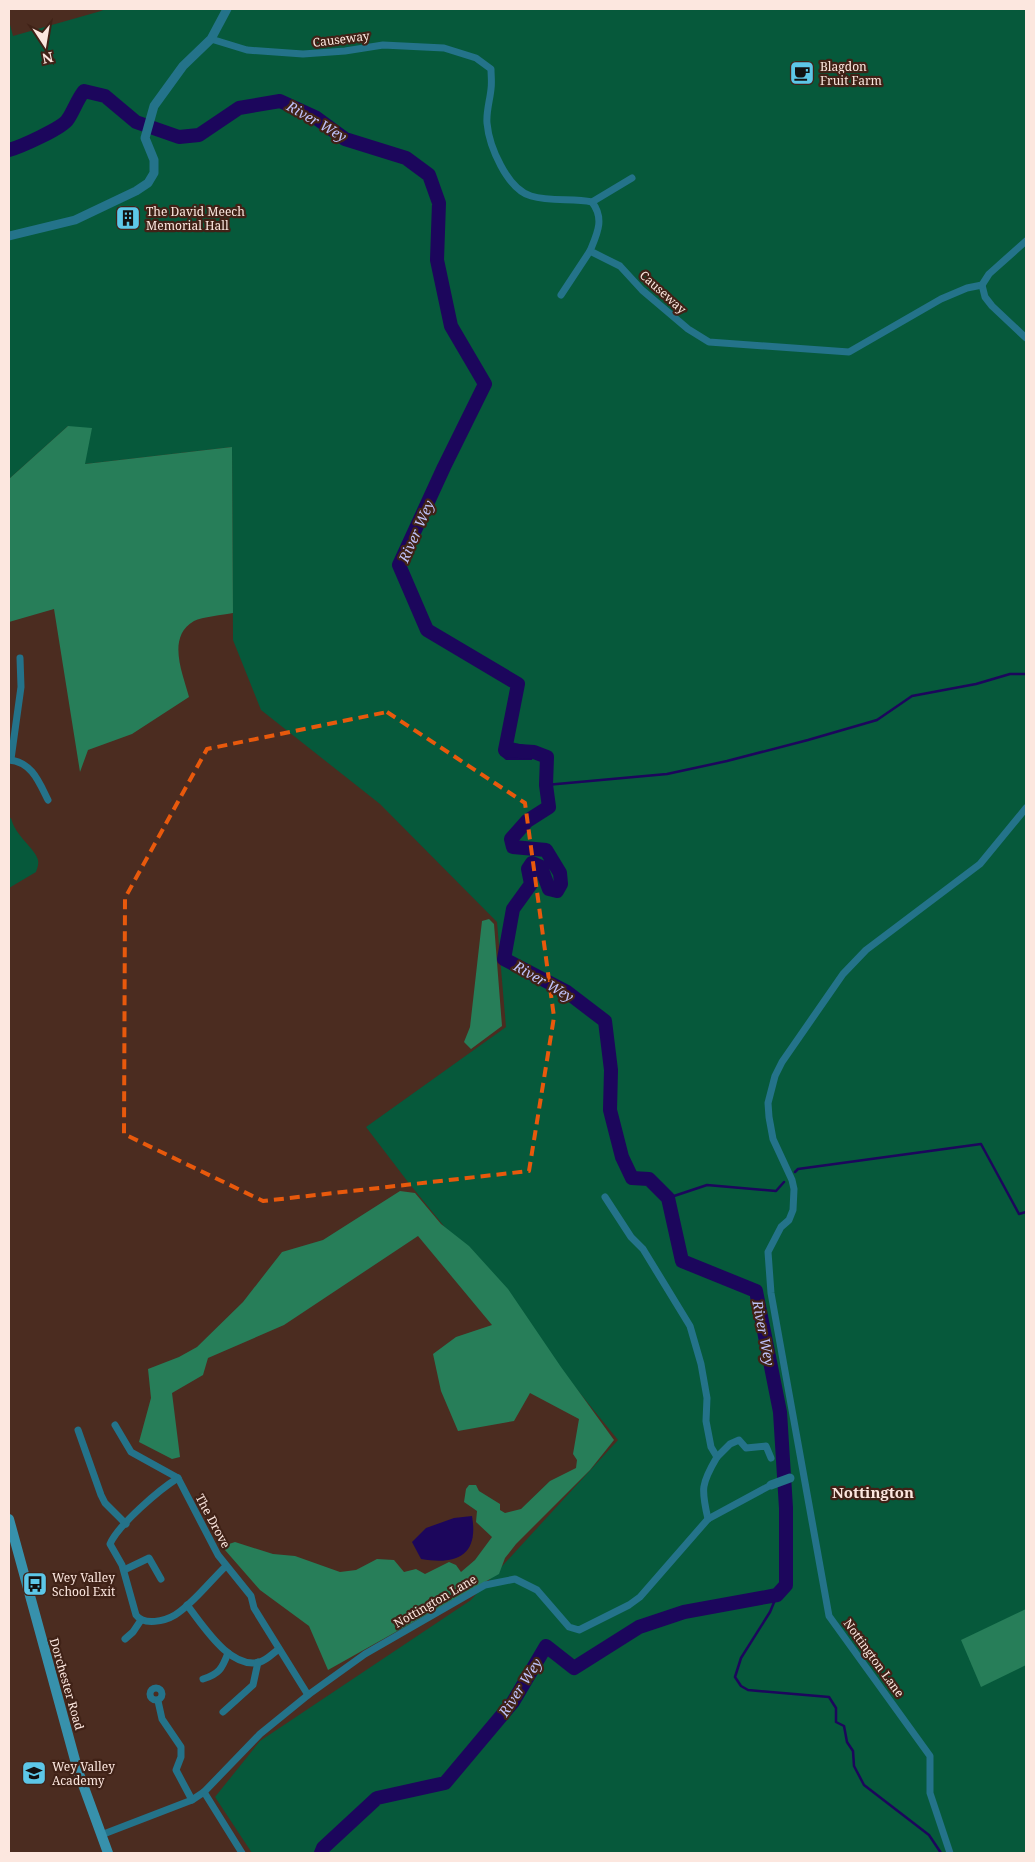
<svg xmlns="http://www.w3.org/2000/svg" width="1035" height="1862" font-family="'Noto Serif',serif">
<rect width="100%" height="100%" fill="#4b2c20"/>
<g fill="#06593b">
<polygon points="105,9 1026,9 1026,1853 252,1853 215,1797 260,1741 471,1600 618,1440 408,1182 366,1127 506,1027 497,922 380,804 261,710 233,640 232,447 85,464 68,426 9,479 9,21 13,36 101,11"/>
<path d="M11 818C15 836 35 848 38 860 39 864 37 869 36 872L9 888V819Z"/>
</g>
<g fill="#277e59">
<path d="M68 426 92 428 85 464 232 447 233 613C223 615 202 617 194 621 166 637 183 674 189 697L132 734 88 750 80 772 54 609 9 622V479Z"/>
<polygon points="489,919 494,924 502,1026 471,1049 464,1042 470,1027 482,921"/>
<polygon points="400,1191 415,1193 441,1224 469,1246 508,1289 561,1367 614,1440 590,1470 516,1544 505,1558 499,1574 328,1670 309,1626 260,1590 225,1550 229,1544 235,1542 273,1554 295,1556 340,1572 356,1570 377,1559 394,1560 404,1572 416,1569 425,1574 449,1562 456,1565 461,1572 475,1560 492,1537 476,1522 477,1511 464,1502 466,1489 469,1485 476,1485 479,1491 500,1504 500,1510 505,1513 521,1509 550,1481 576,1468 577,1460 573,1454 579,1419 530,1393 514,1421 458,1431 441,1391 433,1354 456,1337 492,1325 418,1236 284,1325 208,1358 203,1375 172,1393 180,1457 172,1459 139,1442 151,1398 148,1369 179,1357 197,1347 243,1302 282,1252 323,1240"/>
<polygon points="1026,1609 1026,1665 981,1687 961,1640"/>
</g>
<g fill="#1c065c">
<polygon points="505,741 534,747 534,752 532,760 506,760 500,755 502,745"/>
<path d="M472 1516C479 1556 456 1565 421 1559L412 1542 426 1528 454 1518Z"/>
</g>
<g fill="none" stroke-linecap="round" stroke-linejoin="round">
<g stroke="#1c065c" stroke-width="2.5">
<polyline points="546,785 667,774 727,761 808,740 877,720 912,696 976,684 1010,674 1026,674"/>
<polyline points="795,1172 798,1169 981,1144 1019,1214 1026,1212"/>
<polyline points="668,1198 707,1185 776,1191 784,1182"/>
<polyline points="777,1595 770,1612 741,1658 735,1677 741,1686 748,1690 829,1697 836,1708 836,1722 844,1726 847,1742 853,1751 854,1766 864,1785 929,1835 941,1853"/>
</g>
<path stroke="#1c065c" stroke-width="14" d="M9 150C20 147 63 128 68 119 74 110 77 100 84 91L105 96 136 122 179 137 199 135 239 108 280 101 315 117 345 139 406 158 429 175 439 203 437 260 451 326 485 384 444 467 399 565 427 630 518 684 505 750 534 752 547 757 546 785 549 807 527 821 511 839 513 847 546 850 560 873 561 884 557 891 549 889 541 867 532 863 528 869 531 884 513 909 504 959 567 992 605 1021 611 1070 610 1110 622 1157 632 1178 649 1179 668 1198 682 1261 756 1291 780 1412 786 1508V1585L777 1595 684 1612 639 1627 574 1668 546 1646 513 1702 445 1783 377 1798 323 1848 321 1853"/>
<g stroke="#24738a" stroke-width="7">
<path d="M211 39 247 50 303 54 345 51 383 45 444 48 476 58 491 69C491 76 492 82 491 89 490 100 486 112 487 123 489 146 507 189 531 196 551 202 573 198 592 202 605 219 597 234 590 251L620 266 642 290 688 329 709 342 849 352 941 299 967 288 982 285"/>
<polyline points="592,202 632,178"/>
<polyline points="982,285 985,297 992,306 1026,338"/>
<polyline points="982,285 989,274 1026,241"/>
<polyline points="561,295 590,251"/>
<polyline points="11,759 21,687 20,658"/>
<path d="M9 760C32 762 39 782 48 800"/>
<path d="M605 1197 631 1237 643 1249 690 1326 701 1364 707 1398 706 1421 711 1447 717 1457C701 1484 701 1489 708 1519"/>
<polyline points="115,1425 131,1452 178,1478 218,1555 251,1596 254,1608 308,1695"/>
<polyline points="78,1430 101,1495 105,1503 126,1524"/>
<polyline points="717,1457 730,1444 739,1440 746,1448 766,1446 771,1458"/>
<path d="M178 1478C160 1489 118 1525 110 1544L122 1565 136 1615C144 1626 165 1621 175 1615 192 1605 212 1579 226 1566"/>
<polyline points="124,1570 149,1558 161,1579"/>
<path d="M187 1605C203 1625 230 1670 260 1662 267 1660 273 1653 279 1649"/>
<polyline points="125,1639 133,1632 141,1620"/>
<path d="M203 1679C219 1674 222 1669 228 1653"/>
<circle cx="156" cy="1694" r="6"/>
<polyline points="158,1701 162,1719 181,1747 181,1757 176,1770 192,1800"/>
<polyline points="223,1712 253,1685 258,1662"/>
<polyline points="204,1792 242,1853"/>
<polyline points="101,1835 192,1800 204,1792 260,1734 308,1695 365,1654 485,1585 515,1579 537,1590 569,1627 579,1630 629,1605 640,1597 708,1519 771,1485"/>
<polyline points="950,1853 930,1793 930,1756 829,1616 771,1293 768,1252 781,1227 789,1220 793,1210 794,1189 792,1180 773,1139 769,1117 768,1103 775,1076 782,1062 843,974 866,950 980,864 1026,808"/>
</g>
<g stroke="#24738a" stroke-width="9">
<polyline points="9,236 75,220 136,191 148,183 154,173 154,160 145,138 154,106 183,66 211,39 227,9"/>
<polyline points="771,1485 790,1478"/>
</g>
<polyline stroke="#3791ac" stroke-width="10" points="9,1519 78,1771 108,1853"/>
</g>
<path fill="none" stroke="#e8590c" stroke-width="4" stroke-dasharray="10 6" stroke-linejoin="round" d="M387 712 525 803 554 1017 529 1171 263 1201 124 1134 125 898 207 749Z"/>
<defs>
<symbol id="cafe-square" viewBox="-11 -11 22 22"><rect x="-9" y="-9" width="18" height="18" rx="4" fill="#5dc7e8" stroke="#402217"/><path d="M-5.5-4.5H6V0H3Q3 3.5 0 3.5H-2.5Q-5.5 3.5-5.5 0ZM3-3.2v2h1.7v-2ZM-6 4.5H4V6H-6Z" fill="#111"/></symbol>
<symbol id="building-square" viewBox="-11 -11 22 22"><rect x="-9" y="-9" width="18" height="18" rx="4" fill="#5dc7e8" stroke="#402217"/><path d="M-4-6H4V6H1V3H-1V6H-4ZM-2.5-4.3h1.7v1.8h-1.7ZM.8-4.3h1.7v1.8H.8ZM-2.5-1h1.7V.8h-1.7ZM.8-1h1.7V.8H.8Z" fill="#111"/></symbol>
<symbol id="bus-square" viewBox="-11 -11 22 22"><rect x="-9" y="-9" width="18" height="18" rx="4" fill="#5dc7e8" stroke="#402217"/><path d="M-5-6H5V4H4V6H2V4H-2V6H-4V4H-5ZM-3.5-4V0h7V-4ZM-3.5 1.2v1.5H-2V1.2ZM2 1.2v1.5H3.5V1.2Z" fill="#111"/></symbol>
<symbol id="school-square" viewBox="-11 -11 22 22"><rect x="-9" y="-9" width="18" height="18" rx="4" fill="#5dc7e8" stroke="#402217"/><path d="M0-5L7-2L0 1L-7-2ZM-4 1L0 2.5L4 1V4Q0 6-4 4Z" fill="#111"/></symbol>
</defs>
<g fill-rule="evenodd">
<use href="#cafe-square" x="788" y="59" width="28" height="28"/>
<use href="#building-square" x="114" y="204" width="28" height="28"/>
<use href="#bus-square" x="21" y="1570" width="28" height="28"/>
<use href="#school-square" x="20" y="1759" width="28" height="28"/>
</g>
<g text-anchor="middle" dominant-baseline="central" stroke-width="4.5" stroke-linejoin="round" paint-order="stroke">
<g font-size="12" fill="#fce7df" stroke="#402217">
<text transform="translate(341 39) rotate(-7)">Causeway</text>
<text transform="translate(663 292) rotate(42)">Causeway</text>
<text transform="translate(213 1521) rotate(62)">The Drove</text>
<text transform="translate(435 1601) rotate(-30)">Nottington Lane</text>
<text transform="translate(874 1658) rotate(54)">Nottington Lane</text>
<text transform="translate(67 1684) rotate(74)">Dorchester Road</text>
</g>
<g font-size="12" fill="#fce7df" stroke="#402217" text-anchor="start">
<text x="820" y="66">Blagdon<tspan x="820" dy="14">Fruit Farm</tspan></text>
<text x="146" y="211">The David Meech<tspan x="146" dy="14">Memorial Hall</tspan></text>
<text x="52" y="1577">Wey Valley<tspan x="52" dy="14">School Exit</tspan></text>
<text x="52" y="1766">Wey Valley<tspan x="52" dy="14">Academy</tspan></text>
</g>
<g font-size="14" font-style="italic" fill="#bec2fa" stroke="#402217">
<text transform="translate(317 121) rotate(30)">River Wey</text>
<text transform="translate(416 531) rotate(-66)">River Wey</text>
<text transform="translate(544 981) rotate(30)">River Wey</text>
<text transform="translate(764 1333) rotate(79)">River Wey</text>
<text transform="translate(520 1687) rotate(-57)">River Wey</text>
</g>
<g font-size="15" font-weight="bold" fill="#fce7df" stroke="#402217">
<text x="873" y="1492">Nottington</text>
</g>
</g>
<rect width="1035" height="1862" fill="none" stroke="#fce7df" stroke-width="20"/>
<g transform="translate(45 45) rotate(168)" stroke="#402217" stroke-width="4" paint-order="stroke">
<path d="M0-4L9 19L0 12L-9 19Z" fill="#fce7df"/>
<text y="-8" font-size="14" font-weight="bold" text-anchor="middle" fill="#fce7df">N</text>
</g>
</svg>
